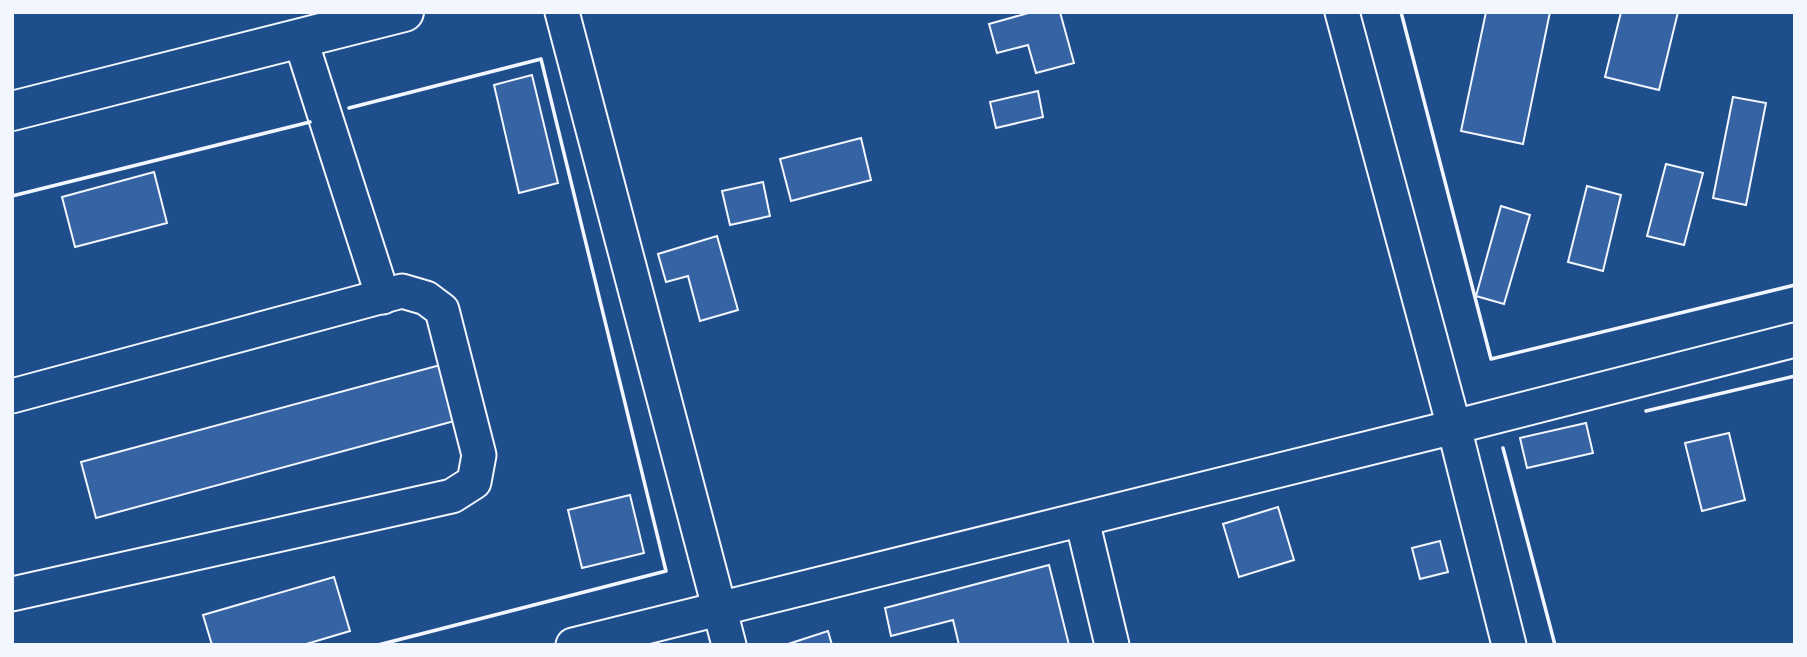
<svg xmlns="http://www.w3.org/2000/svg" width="1807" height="657" font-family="'Work Sans',sans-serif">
<rect width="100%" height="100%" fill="#1f4e8c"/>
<g fill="#3563a3" stroke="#f2f6ff" stroke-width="2">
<polygon points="1032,12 1060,12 1074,63 1036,73 1028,45 997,53 989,24"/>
<polygon points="1486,12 1550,12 1523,144 1461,131"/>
<polygon points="1621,12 1678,12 1659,90 1605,77"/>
<polygon points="532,75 558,183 519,193 494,85"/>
<polygon points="1038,91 1043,117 996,128 990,102"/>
<polygon points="1733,97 1766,103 1746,205 1713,198"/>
<polygon points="861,138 871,180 791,201 780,159"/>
<polygon points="1666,164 1703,173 1684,245 1647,236"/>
<polygon points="154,172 167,223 75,247 62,197"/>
<polygon points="763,182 770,216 730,225 722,191"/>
<polygon points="1587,186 1621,195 1603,271 1568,262"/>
<polygon points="1501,206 1530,215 1504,304 1476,296"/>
<polygon points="717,236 738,310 700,321 688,276 666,282 658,254"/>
<polygon points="444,364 458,420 96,518 81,462"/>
<polygon points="1586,423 1593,453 1527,468 1520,438"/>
<polygon points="1729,433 1745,500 1702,511 1685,443"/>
<polygon points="630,495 644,553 582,568 568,510"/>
<polygon points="1278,507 1294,560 1239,577 1223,524"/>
<polygon points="1440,541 1448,572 1420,579 1412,548"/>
<polygon points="1049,565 1069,645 959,645 953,620 891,636 885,608"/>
<polygon points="334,577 350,631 303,645 212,645 203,615"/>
<polygon points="828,631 832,645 785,645"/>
</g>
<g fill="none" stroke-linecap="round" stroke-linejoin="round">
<defs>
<g id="minor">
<polyline points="562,12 729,645"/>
<polyline points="1342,12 1454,427 1509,645"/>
<polyline points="300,38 383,297"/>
<polyline points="12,396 402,291 426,298 442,310 479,455 474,482 452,496 12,594"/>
<polyline points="1082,520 1112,645"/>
<polyline points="573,645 1454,427 1795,340"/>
</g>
<polyline id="highway" points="12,111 404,12"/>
</defs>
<use href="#minor" stroke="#f2f6ff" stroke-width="37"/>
<use href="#highway" stroke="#f2f6ff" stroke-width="42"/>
<use href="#minor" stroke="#1f4e8c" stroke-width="33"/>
<use href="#highway" stroke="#1f4e8c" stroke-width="38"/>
<g stroke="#f2f6ff" stroke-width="3.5">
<polyline points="1401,12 1491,359 1795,285"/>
<polyline points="349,108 541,59 666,571 378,645"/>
<polyline points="12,196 310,122"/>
<polyline points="1646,411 1795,376"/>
<polyline points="1503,448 1555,645"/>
</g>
</g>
<rect width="1807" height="657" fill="none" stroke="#f2f6ff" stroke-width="28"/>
</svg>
